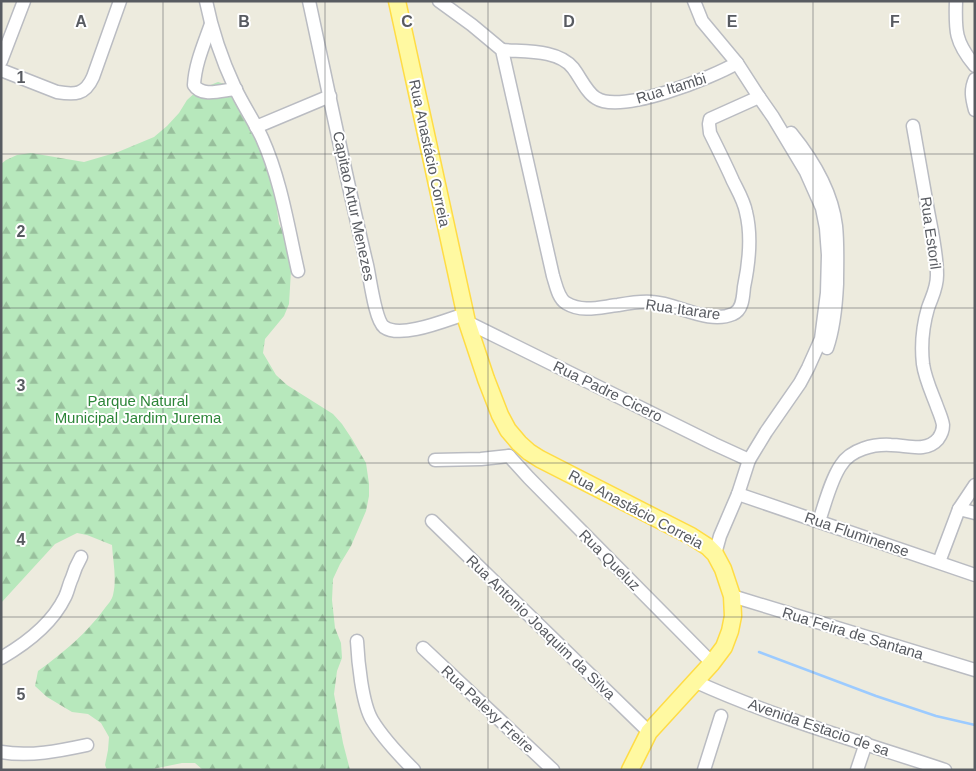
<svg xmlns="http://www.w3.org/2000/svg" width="976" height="771" font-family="Arial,sans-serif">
<defs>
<pattern id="forest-firs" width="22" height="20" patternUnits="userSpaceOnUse" patternTransform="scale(1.25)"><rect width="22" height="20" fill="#b7e8bc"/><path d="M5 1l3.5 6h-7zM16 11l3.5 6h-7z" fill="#98bf9c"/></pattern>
</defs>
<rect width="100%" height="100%" fill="#edebde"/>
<path fill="url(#forest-firs)" d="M218 82 231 86 270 161 279 224 287 240 291 271 289 304 284 316 265 339 263 353 276 375 287 385 333 414 342 424 352 439 366 463 369 484V496L366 511 351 546 340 564 333 579 332 600 335 628 341 643 342 658 337 671 334 694 343 743 350 770H203L195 763H182L148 770H107L105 765 108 750 109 737 101 723 88 714 72 712 47 697 35 686 38 671C63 653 87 633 105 608 108 604 112 600 113 595 117 579 113 562 112 545L87 535 77 533 55 544 1 603V164L6 160 17 155 31 153 84 162 118 152 154 137 167 126 179 113 187 100 198 90Z"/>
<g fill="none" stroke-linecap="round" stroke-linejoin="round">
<polyline stroke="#9ccbff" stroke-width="2.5" points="759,652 876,696 936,716 975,725"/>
<defs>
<g id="minor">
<path d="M206 1C212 31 222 60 235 88 243 105 254 121 262 138 281 180 288 227 298 271"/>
<path d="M309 1C328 89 346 178 367 265 370 278 375 320 384 327 401 339 446 320 465 314"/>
<path d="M439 1 472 25 502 50 553 276C556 285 558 298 566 303 583 313 600 307 618 305 629 303 641 301 652 302 677 303 708 325 733 314 743 310 743 296 744 287 749 263 752 236 746 212 744 201 738 191 733 181 726 165 718 149 710 133L709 124 710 119 759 97"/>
<polyline points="694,1 702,21 737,63 759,97 773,117 806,172 822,208 826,228 828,255 827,293 821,339 808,368 800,383 766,432 749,460 738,494 720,536 715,554"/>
<path d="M956 1C955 31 955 42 975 66"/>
<path d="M211 24C204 44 195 64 194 85 202 98 223 90 236 89"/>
<path d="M502 50C524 52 558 49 573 68 580 77 587 93 596 98 621 115 713 77 737 63"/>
<polyline points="1,61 24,1"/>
<path d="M1 70 57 92C75 95 85 95 93 77L120 1"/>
<path d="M975 79C970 90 972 99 975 110"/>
<polyline points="256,127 330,96"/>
<path d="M791 133C813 160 832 192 836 226 838 245 837 265 837 284 836 305 834 328 827 348"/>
<polyline points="467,322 714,444 749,460"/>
<polyline points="509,456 529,478 712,663"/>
<polyline points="435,460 481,459 509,456"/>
<polyline points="738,494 975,575"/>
<polyline points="959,509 975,513"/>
<polyline points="432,521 649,732"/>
<path d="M819 521C825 504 831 479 841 465 851 449 874 444 891 445 907 445 926 453 938 439 941 435 943 430 943 425 942 418 938 410 936 404 931 391 925 378 923 364 921 346 923 325 928 308 932 296 937 289 937 275 937 254 932 232 928 211 923 183 918 154 913 126"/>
<polyline points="939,562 959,509 975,485"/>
<polyline points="732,596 975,670"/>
<path d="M357 641C358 661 362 703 372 720 381 735 401 757 414 770"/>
<polyline points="423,648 553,770"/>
<path d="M1 658C27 643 52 624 65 597 68 591 69 584 72 578 74 571 77 564 81 557"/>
<path d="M694 681C775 718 861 742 945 770"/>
<path d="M1 752C30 757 59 751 87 745"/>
<polyline points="704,770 721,716"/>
<polyline points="857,770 866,743"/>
</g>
<polyline id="major" points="397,1 467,322 486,379 500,415 508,430 519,443 529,452 540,459 691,536 708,547 715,554 723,569 732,596 733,616 730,631 724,647 712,663 649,732 630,770"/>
</defs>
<use href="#minor" stroke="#babcc2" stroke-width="15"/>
<use href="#major" stroke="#ffdc45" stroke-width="19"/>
<use href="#minor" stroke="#fff" stroke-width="12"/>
<use href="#major" stroke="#fff9a1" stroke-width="16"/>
</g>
<path fill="none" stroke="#585b61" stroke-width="1" stroke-opacity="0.55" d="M163 1V770M325 1V770M488 1V770M651 1V770M813 1V770M1 154H975M1 308H975M1 463H975M1 617H975"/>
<g text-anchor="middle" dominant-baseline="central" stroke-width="4" stroke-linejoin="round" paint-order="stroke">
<g font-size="15" fill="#585b61" stroke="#fff">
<text transform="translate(671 88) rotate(-17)">Rua Itambi</text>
<text transform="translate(430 153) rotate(78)">Rua Anastácio Correia</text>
<text transform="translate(354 206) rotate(78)">Capitao Artur Menezes</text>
<text transform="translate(931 233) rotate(82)">Rua Estoril</text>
<text transform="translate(683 309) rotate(8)">Rua Itarare</text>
<text transform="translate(608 391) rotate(26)">Rua Padre Cicero</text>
<text transform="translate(636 509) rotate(28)">Rua Anastácio Correia</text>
<text transform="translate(857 534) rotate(19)">Rua Fluminense</text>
<text transform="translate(610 560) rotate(45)">Rua Queluz</text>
<text transform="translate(541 627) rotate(44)">Rua Antonio Joaquim da Silva</text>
<text transform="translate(853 633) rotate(17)">Rua Feira de Santana</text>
<text transform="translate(488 709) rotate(43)">Rua Palexy Freire</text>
<text transform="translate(819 727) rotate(19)">Avenida Estacio de sa</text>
</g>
<g font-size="15" fill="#2c8538" stroke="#fff">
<text x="138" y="400">Parque Natural<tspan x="138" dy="17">Municipal Jardim Jurema</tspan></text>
</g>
</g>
<g font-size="16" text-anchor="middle" font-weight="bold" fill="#585b61" stroke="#fff" stroke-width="4" stroke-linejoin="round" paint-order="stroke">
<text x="81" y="27">A</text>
<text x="244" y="27">B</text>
<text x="407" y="27">C</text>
<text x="569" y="27">D</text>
<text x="732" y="27">E</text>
<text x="895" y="27">F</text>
<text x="21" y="83">1</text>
<text x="21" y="237">2</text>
<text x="21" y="391">3</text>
<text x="21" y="545">4</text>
<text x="21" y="700">5</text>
</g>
<rect width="976" height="771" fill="none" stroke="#585b61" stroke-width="5"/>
</svg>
